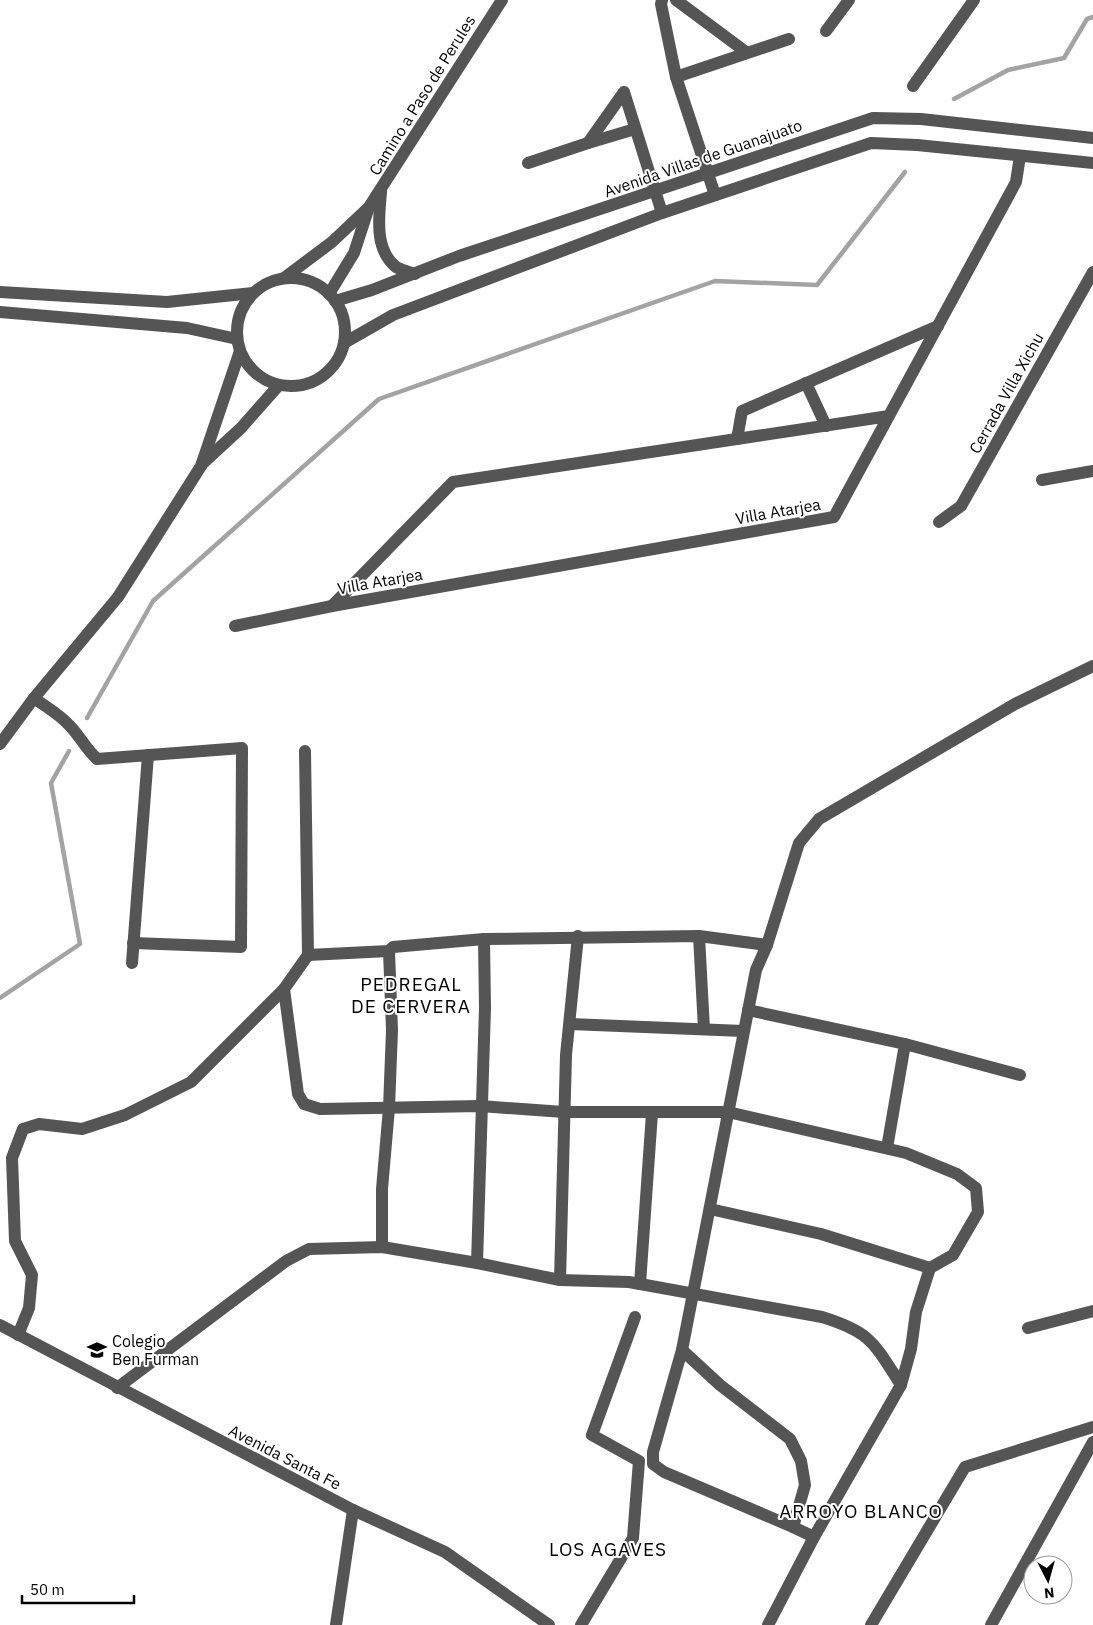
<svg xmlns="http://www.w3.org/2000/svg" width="1093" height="1625" font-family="'IBM Plex Sans',sans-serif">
<rect width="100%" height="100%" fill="#fff"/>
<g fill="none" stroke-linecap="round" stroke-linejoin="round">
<g stroke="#a3a3a3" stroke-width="4.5">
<polyline points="954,99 1008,70 1064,58 1087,19 1093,17"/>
<polyline points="87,718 153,601 379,399 715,281 817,285 905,172"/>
<polyline points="0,998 80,944 51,783 69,751"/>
</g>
<g stroke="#555" stroke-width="12">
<polyline points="662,0 661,4 676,77 715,195"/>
<polyline points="676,0 746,52"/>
<polyline points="826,31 849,0"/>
<polyline points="676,77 789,39"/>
<polyline points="913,86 974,0"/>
<polyline points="588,143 635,129"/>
<polyline points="528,163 588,143 624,92 662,213"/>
<path d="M381 192C379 217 374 249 396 267 401 270 409 272 415 274"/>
<polyline points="284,278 332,242 369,207 502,0"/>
<circle cx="291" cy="332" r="54"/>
<polyline points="0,292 167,302 253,293"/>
<polyline points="329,294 354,253 368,210"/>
<polyline points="335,301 372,290 459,256 873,118 921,119 1093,138"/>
<polyline points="0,312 187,328 237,339"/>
<polyline points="344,343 393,315 662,213 871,143 917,145 1093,163"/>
<polyline points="806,383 826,426"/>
<polyline points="889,416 453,482 332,606 834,517 1016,182 1020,156"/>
<polyline points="737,439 742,411 938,326"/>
<polyline points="202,464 241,428 279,385"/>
<polyline points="1042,480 1093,471"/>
<polyline points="939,522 961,506 1093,272"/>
<polyline points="235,626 332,606"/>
<path d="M34 698C46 707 59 714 69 725 80 736 85 748 97 759L242 748 241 947 133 943"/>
<polyline points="0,744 34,698 118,597 201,466 240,351"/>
<polyline points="305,751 308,955 284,989 298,1094 304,1104 320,1109 480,1106 564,1112 728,1112 906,1153 957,1174 976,1188 978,1212 953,1255 930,1268 916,1312 911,1349 901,1385 814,1537 768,1625"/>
<polyline points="699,936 704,1029"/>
<polyline points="308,955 389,951 393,947 484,939 699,936 767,945"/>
<polyline points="132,963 148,755"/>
<polyline points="748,1010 905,1044 887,1148"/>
<polyline points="570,1024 743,1031"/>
<polyline points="905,1044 1020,1075"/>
<polyline points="710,1209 821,1234 930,1268"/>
<polyline points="382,1247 382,1189 389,1108 392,1030 389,951"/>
<polyline points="477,1263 485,1008 484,939"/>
<polyline points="560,1280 566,1055 578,936"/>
<polyline points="640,1284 652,1113"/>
<polyline points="0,1325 353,1510 445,1552 549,1625"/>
<polyline points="1028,1328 1093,1311"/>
<polyline points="18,1335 29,1308 32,1275 15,1241 12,1158 23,1129 39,1124 82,1129 125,1115 191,1082 284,989"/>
<polyline points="682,1350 720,1385 790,1439 801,1461 805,1485 793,1527"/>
<path d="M117 1388 286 1261 309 1249 382 1247 477 1263 560 1280 629 1282 822 1317C871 1332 874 1343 901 1385"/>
<polyline points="814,1537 793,1527 664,1472 653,1464 653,1452 682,1350 756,970 767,945 799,843 819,819 1015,704 1093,666"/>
<polyline points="336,1625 353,1510"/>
<polyline points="581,1625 633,1538 639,1461 592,1435 635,1317"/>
<polyline points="871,1625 965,1467 1093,1427"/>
<polyline points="991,1625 1093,1442"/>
</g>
</g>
<defs>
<symbol id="school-bare" viewBox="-9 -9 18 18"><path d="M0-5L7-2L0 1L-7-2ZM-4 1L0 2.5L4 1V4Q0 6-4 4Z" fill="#000" stroke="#fff" stroke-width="2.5" paint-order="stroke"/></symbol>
</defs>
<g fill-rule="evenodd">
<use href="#school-bare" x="83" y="1336" width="28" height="28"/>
</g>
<g text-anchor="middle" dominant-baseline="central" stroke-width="4" stroke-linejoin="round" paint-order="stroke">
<g font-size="16" fill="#000" stroke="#fff">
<text transform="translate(422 95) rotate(-58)">Camino a Paso de Perules</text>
<text transform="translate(703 158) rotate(-19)">Avenida Villas de Guanajuato</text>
<text transform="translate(1006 393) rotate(-61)">Cerrada Villa Xichu</text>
<text transform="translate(778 511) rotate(-10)">Villa Atarjea</text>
<text transform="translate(380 581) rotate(-10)">Villa Atarjea</text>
<text transform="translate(285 1457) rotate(27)">Avenida Santa Fe</text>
</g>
<g font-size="16" fill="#000" stroke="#fff" text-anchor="start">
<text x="112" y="1341">Colegio<tspan x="112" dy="18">Ben Furman</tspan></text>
</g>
<g font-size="19" letter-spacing="1" fill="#000" stroke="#fff">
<text x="411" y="984">PEDREGAL<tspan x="411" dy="22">DE CERVERA</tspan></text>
<text x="861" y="1511">ARROYO BLANCO</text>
<text x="608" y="1549">LOS AGAVES</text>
</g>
</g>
<g transform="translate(1048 1580) rotate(174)"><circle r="24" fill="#ffffff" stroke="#999999"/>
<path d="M0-4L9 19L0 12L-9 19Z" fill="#000000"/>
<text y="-8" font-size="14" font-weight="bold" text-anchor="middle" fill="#000000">N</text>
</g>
<path d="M22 1595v8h112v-8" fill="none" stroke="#000000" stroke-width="2.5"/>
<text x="30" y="1595" font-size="15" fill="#000000" stroke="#ffffff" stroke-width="4" paint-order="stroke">50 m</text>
</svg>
